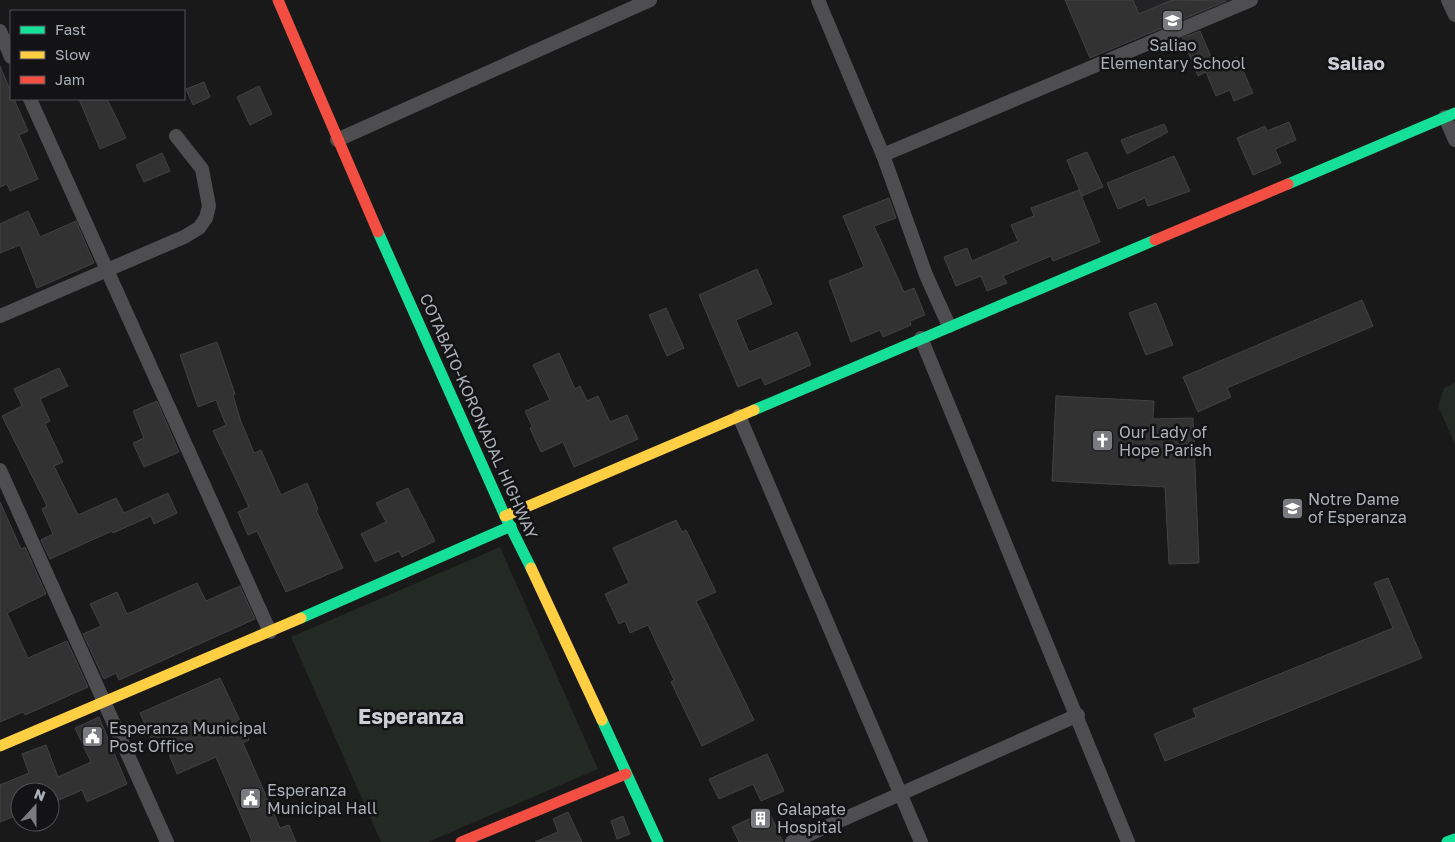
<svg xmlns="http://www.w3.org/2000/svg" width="1455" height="842" font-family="'Golos Text',sans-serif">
<rect width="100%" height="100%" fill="#191919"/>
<polygon fill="#232325" points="1134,0 1254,0 1152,42"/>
<g fill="#232923">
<polygon points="1455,383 1455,444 1438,406 1444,388"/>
<polygon points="500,547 598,769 428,842 381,842 291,637"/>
</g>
<g fill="#323233" stroke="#424245">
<polygon points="1065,0 1133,0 1139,14 1172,0 1226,1 1090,58"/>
<polygon points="1200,31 1215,66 1237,57 1253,93 1234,101 1230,90 1216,96 1206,72 1198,76 1182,38"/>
<polygon points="0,66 11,92 11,99 14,99 28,131 19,135 38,179 10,191 7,184 0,187"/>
<polygon points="204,82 210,97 193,105 186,89"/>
<polygon points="259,86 272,114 250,125 237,97"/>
<polygon points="79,99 107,99 126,138 100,149"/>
<polygon points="1289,122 1296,140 1275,149 1281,163 1253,175 1237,138 1265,126 1267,131"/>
<polygon points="1164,124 1168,132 1127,154 1121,140"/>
<polygon points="1087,152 1103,187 1082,196 1067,160"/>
<polygon points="162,153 170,171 144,182 136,165"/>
<polygon points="1174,156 1190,191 1148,206 1145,198 1118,209 1107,183"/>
<polygon points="1079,190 1100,242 1053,261 1051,256 1003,276 1007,283 987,291 981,276 956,286 944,257 967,248 972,261 1018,241 1011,225 1034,216 1031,208"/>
<polygon points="889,198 896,218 874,226 904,292 914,288 925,315 910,321 911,325 883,337 880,330 851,342 829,281 864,267 843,216"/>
<polygon points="28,211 40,237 76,221 94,263 37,288 20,245 0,253 0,224"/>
<polygon points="757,269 772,304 736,320 749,352 797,332 811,365 765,385 761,377 738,387 699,295"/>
<polygon points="1362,300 1373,326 1227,388 1231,397 1198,412 1183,377"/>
<polygon points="1156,303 1173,345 1146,355 1129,313"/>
<polygon points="666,308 684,348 667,356 649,315"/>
<polygon points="217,342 235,394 233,395 240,419 254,453 261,450 281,495 307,483 318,509 316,510 343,568 286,592 257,531 248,535 238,512 249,507 213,431 226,425 216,400 198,407 180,355"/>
<polygon points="559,353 575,389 580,386 587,401 598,396 610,422 627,415 638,439 574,467 563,442 541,452 530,428 532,426 525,411 550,400 533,365"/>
<polygon points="59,368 68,386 40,399 50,421 45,424 63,462 54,466 78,515 116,498 124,513 168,493 177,513 154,524 151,516 113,533 112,531 50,559 41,540 53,534 42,509 47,506 2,416 22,406 14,389"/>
<polygon points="1056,396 1154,401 1153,419 1193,418 1199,563 1169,564 1165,487 1052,481"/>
<polygon points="157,401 179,452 144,467 133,443 144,438 133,411"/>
<polygon points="408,488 435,541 402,557 399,551 375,562 361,534 386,522 376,503"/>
<polygon points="0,502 21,549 25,547 46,594 7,613 28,658 67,641 88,687 25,715 23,712 0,722"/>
<polygon points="676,520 682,532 686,530 716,592 696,601 754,720 702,746 671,682 674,680 648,625 630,633 625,621 619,624 605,594 629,583 613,548"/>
<polygon points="1388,578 1422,658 1165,761 1154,734 1196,717 1193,709 1393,628 1374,583"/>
<polygon points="197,583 206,601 240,586 255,619 119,680 116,673 104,679 83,634 101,626 90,604 117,592 127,614"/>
<polygon points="220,678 249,740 243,743 280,828 289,825 296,842 250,842 252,841 216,757 177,774 162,736 152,740 140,713"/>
<polygon points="99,717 127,784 87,802 82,790 50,804 50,792 20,792 20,814 0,822 0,785 29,773 22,754 46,745 58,777 91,762 75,728"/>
<polygon points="767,754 784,791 761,801 753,784 719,799 709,779"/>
<polygon points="768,810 783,842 739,842 732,827"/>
<polygon points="568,812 582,842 535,842 558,832 553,819"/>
<polygon points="623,816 630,834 617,839 611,821"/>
</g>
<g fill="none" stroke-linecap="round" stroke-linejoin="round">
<g stroke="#4e4e51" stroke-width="14">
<polyline points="818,0 883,155 926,275 949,326"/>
<polyline points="1448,0 1455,15"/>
<polyline points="0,31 11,57"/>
<polyline points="30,99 270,632"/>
<polyline points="1445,117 1455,140"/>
<polyline points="337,140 650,0"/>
<polyline points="883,155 1251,0"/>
<polyline points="0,316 184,237 199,228 206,218 209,206 202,169 176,136"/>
<polyline points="921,338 1128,842"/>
<polyline points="739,416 921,842"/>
<polyline points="0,470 167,842"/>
<polyline points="792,842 1078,715"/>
</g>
<g stroke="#16e098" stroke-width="11">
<polyline points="1288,184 1455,113"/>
<polyline points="378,232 505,516 531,568"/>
<polyline points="754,410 1155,240"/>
<polyline points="301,618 511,526"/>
<polyline points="602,720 658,842"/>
<polyline points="1447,842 1455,839"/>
</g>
<g stroke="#ffcf43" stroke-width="11">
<polyline points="505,516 754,410"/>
<polyline points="531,568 602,720"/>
<polyline points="0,746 301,618"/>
</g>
<g stroke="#f24e42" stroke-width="11">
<polyline points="278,0 378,232"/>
<polyline points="1155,240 1288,184"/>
<polyline points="461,842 626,774"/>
</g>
</g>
<defs>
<symbol id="school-square" viewBox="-11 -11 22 22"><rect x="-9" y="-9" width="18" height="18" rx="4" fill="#797b80" stroke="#131315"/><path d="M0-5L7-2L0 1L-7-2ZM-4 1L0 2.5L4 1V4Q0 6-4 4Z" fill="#fff"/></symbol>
<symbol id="church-square" viewBox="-11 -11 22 22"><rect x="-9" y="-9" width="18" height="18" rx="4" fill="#797b80" stroke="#131315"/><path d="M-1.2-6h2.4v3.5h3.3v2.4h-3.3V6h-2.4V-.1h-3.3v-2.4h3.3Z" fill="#fff"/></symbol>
<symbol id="civic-square" viewBox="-11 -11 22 22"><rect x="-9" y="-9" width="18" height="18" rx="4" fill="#797b80" stroke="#131315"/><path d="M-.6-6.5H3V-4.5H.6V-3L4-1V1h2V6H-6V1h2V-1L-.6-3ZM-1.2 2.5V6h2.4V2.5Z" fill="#fff"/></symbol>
<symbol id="building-square" viewBox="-11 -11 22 22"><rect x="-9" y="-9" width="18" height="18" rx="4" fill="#797b80" stroke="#131315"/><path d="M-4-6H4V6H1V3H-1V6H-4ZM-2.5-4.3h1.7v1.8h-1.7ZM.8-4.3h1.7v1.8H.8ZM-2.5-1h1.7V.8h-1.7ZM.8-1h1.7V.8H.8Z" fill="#fff"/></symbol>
</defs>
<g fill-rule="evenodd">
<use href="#school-square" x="1160" y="8" width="25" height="25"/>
<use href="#church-square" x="1090" y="428" width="25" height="25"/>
<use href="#school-square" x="1280" y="496" width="25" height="25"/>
<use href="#civic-square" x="80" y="724" width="25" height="25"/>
<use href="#civic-square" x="238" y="786" width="25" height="25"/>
<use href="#building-square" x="748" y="806" width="25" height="25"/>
</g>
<g text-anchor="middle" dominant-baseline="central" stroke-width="5" stroke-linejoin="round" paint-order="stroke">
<g font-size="16" fill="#acb0b8" stroke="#131315" text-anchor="start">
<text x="1173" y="45" text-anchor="middle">Saliao<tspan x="1173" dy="18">Elementary School</tspan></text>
<text x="1119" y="432">Our Lady of<tspan x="1119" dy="18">Hope Parish</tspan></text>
<text x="1308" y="499">Notre Dame<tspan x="1308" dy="18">of Esperanza</tspan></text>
<text x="109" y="728">Esperanza Municipal<tspan x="109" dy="18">Post Office</tspan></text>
<text x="267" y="790">Esperanza<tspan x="267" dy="18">Municipal Hall</tspan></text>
<text x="777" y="809">Galapate<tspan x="777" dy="18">Hospital</tspan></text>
</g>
<g font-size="16" fill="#acb0b8" stroke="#131315">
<text transform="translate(479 416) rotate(66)">COTABATO-KORONADAL HIGHWAY</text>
</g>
<g font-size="19" font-weight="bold" fill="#cccfd5" stroke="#131315">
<text x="1356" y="62">Saliao</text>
</g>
<g font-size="21" font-weight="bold" fill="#cccfd5" stroke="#131315">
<text x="411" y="716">Esperanza</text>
</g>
</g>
<rect x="10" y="10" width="175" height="90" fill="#131315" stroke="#505256"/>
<rect x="20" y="26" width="25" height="8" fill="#16e098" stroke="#505256"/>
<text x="55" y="35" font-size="15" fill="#acb0b8">Fast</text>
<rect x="20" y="51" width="25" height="8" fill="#ffcf43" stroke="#505256"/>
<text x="55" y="60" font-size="15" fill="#acb0b8">Slow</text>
<rect x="20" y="76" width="25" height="8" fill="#f24e42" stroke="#505256"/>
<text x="55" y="85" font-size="15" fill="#acb0b8">Jam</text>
<g transform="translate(35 807) rotate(21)"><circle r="24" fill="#131315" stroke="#505256"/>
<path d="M0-4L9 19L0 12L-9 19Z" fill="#797b80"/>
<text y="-8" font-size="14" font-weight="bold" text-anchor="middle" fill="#acb0b8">N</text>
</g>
</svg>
